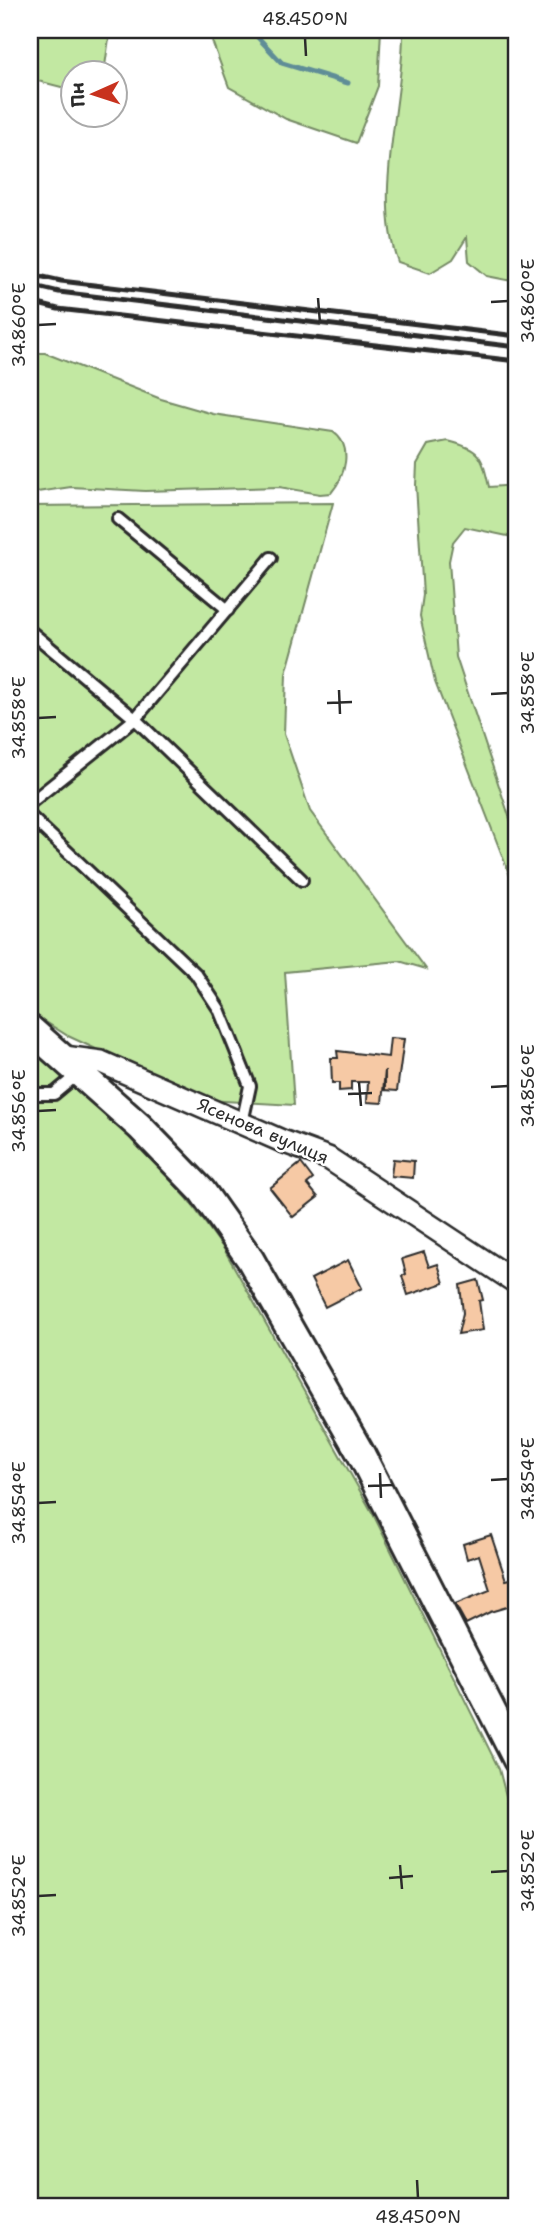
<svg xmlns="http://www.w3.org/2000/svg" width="547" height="2236" font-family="'Shantell Sans',sans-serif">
<rect width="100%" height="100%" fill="#fff"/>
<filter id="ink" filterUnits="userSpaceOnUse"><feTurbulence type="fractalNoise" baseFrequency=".0143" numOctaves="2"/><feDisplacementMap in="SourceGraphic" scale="14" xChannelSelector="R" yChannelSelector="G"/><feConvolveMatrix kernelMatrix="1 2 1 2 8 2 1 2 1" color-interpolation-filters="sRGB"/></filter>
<g filter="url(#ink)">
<g fill="#c2e8a2" stroke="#768a66" stroke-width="2">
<polygon points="30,30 117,30 109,38 104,73 74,74 73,90 30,79"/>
<polygon points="208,30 381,30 378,86 356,143 286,119 229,87"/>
<path d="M403 30H517V282L487 276 469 261 467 237 453 259 430 273 398 262C372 195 404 101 403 30Z"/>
<path d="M30 353H45L161 399 213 414 333 432C354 446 345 477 331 493L320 494 279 487 145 491 71 487 30 493Z"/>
<path d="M448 441C481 449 482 456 489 487L517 485V538L465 527 453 542 449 561 456 657 517 840V894L435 682 420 616 423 595 416 485 417 464 428 445Z"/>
<polygon points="333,503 286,674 284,734 310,811 426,969 399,961 285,972 294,1105 206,1100 68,1036 30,1012 30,506"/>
<polygon points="30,1044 91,1091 187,1198 224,1249 373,1514 499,1769 517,1838 517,2206 30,2206"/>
</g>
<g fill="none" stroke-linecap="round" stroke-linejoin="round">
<polyline stroke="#5f8d97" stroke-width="5" points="251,30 282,63 348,83"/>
</g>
<g fill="#f6c9a5" stroke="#2b2b2b" stroke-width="2">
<polygon points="390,1038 404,1039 397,1091 385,1090 385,1070 382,1103 367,1102 368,1082 351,1082 351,1090 339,1091 339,1083 332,1083 331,1058 338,1058 337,1051 388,1057"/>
<polygon points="393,1159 414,1161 413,1178 391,1176"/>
<polygon points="301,1163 313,1179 307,1184 318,1197 293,1217 270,1188"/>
<polygon points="424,1252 429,1267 438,1264 444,1283 408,1295 402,1276 406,1274 402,1259"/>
<polygon points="348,1260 362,1288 325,1307 311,1279"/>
<polygon points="478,1280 483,1300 479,1301 483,1330 458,1334 463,1313 460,1285"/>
<polygon points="491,1535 506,1580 515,1578 517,1604 490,1612 466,1624 455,1604 490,1590 479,1555 467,1559 463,1544"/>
</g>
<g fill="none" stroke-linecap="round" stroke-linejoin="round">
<defs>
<g id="service">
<polyline points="118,519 228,610"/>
<polyline points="30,631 135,719 302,880"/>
<polyline points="30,803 135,719 271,558"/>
<polyline points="30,816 196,974 219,1009 250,1086 242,1123"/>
<polyline points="30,1094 54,1094 78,1074"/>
</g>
<polyline id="minor" points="64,1057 101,1062 282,1141 328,1158 517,1283"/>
<polyline id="tertiary" points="30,1029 140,1127 202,1191 250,1259 361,1454 517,1760"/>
</defs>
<use href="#service" stroke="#2b2b2b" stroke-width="16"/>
<use href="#minor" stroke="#2b2b2b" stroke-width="26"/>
<use href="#tertiary" stroke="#2b2b2b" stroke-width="32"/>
<use href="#service" stroke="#fff" stroke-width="10"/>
<use href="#minor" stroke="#fff" stroke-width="21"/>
<use href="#tertiary" stroke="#fff" stroke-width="26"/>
<g stroke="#2b2b2b" stroke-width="5">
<polyline points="30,274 61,281 517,336"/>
<polyline points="30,285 59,292 517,347"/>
<polyline points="30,302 58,309 517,361"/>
</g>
</g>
</g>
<path fill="none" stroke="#2b2b2b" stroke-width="2.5" d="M305 38 306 56M318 298 320 323M491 302 508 301M307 311 331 310M38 325 56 324M339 690 340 714M491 694 508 693M327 703 352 702M38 718 56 717M359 1082 361 1106M491 1087 508 1086M348 1094 372 1093M38 1111 56 1110M380 1473 381 1498M491 1480 508 1479M368 1486 393 1485M38 1503 56 1502M400 1865 402 1889M491 1872 508 1871M389 1878 413 1876M38 1896 56 1895M417 2180 418 2198"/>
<g text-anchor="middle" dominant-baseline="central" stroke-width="5" stroke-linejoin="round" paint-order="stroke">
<g font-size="18" fill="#2b2b2b" stroke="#fff">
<text transform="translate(263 1131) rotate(23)">Ясенова вулиця</text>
</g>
</g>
<rect width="547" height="2236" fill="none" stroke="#fff" stroke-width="77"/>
<g transform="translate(94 94) rotate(267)"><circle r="33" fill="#ffffff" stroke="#aaaaaa" stroke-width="2"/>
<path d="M0-5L12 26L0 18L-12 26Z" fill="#c8321e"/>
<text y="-10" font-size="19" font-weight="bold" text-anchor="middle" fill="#2b2b2b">Пн</text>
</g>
<rect x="38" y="38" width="470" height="2160" fill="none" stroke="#2b2b2b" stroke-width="2.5"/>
<g font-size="18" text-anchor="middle" fill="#2b2b2b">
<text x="305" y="25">48.450°N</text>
<text transform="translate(528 301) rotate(-90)" y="6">34.860°E</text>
<text transform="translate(19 325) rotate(-90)" y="6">34.860°E</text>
<text transform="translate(528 693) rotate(-90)" y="6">34.858°E</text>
<text transform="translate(19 718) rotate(-90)" y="6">34.858°E</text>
<text transform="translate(528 1086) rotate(-90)" y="6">34.856°E</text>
<text transform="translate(19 1111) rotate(-90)" y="6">34.856°E</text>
<text transform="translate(528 1479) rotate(-90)" y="6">34.854°E</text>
<text transform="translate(19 1503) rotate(-90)" y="6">34.854°E</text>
<text transform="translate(528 1871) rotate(-90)" y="6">34.852°E</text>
<text transform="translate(19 1896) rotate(-90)" y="6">34.852°E</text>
<text x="418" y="2223">48.450°N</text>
</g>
</svg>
